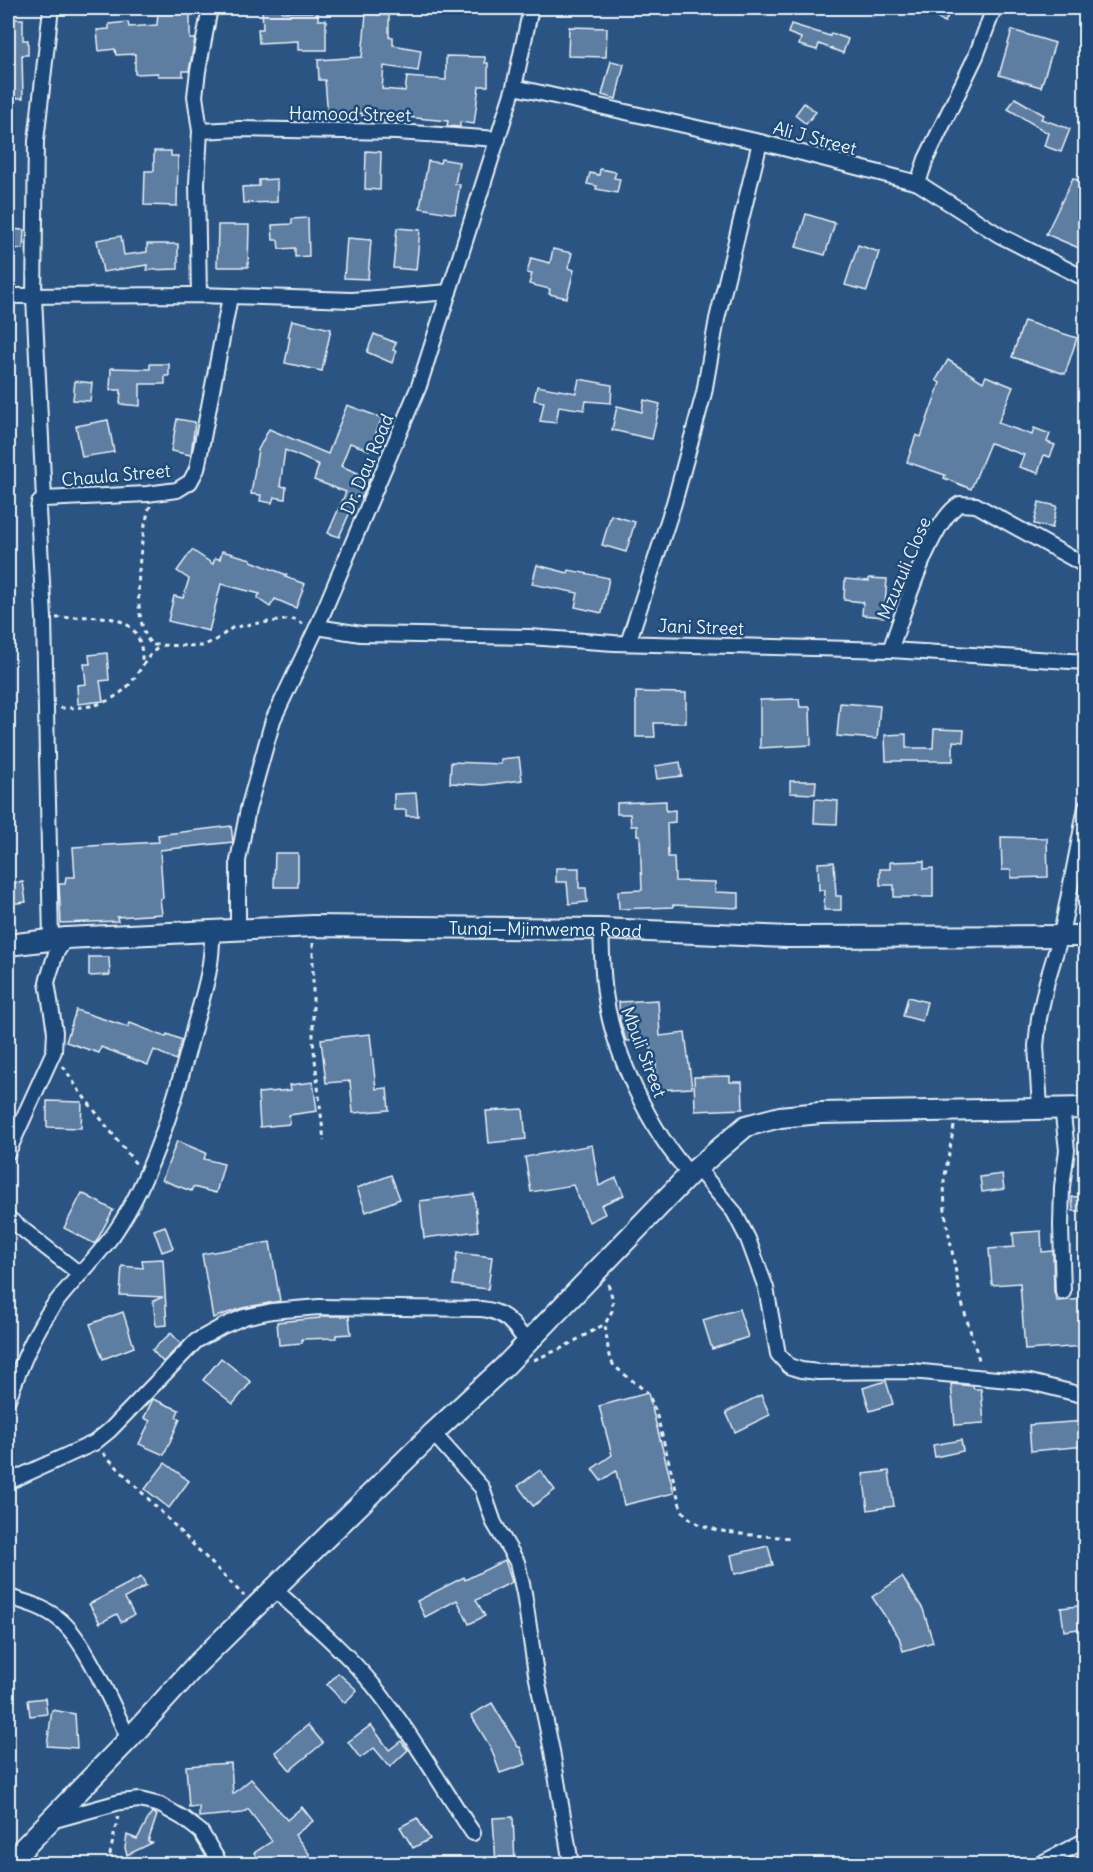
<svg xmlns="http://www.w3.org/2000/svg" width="1093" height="1872" font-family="Delius,sans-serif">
<rect width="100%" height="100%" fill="#2b5482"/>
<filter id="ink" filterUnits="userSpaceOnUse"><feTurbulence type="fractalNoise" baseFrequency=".0167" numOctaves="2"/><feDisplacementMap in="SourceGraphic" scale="12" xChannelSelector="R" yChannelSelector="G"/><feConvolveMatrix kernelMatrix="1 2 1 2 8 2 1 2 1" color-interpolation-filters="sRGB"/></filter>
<g filter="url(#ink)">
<g fill="#5d7da1" stroke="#e8f1f8" stroke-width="1.5">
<polygon points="262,8 282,8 282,12 318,12 318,20 326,20 326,50 298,50 298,41 259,43 258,29 263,29"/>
<polygon points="916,8 952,8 945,22"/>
<polygon points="179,9 190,9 190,39 195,39 189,71 183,71 183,76 158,76 158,73 135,74 135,54 116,55 115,49 99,51 97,30 109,29 109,24 128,22 129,27 157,25 158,12 179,12"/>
<polygon points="366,14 389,15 389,37 393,37 393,45 421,50 418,71 384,66 382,89 405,91 407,77 446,80 446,56 485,57 485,63 488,63 488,86 479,86 474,124 460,122 460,127 447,126 448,121 395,116 395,122 373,120 373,117 362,116 362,113 328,116 325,80 319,80 318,60 362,57"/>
<polygon points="8,19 23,19 23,40 28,40 28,55 22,55 23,98 8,98"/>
<polygon points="791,24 830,36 831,33 848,39 843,53 819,44 817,50 799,45 801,38 788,33"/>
<polygon points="569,27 607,28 606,57 568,56"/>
<polygon points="1012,30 1055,43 1041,87 999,75"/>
<polygon points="611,61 624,64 616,99 602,95"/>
<polygon points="1015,98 1044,115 1041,119 1070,129 1061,152 1044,146 1048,133 1008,109"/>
<polygon points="804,103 816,112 806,124 795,115"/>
<polygon points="154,151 171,151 171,156 178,156 177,206 144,205 145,171 154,171"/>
<polygon points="366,151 381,152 380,190 365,189"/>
<polygon points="441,159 459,162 455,184 460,185 455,214 420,208 428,161 440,163"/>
<polygon points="600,169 616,172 614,178 620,179 617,193 596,189 597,186 587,184 590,173 599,175"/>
<polygon points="1073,178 1086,184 1086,251 1046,234"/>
<polygon points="277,179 277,202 243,203 242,187 259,186 259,180"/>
<polygon points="806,214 835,223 825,255 796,247"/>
<polygon points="308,218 309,256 295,257 295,248 279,249 278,240 273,240 272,225 292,224 292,219"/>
<polygon points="218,225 249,225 248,267 217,267"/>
<polygon points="397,228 420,230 416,270 393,268"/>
<polygon points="8,229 24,230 23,249 8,248"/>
<polygon points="121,236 124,255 147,252 147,244 178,244 178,269 147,270 147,265 103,272 97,240"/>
<polygon points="347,238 371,240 368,279 344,278"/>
<polygon points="858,245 879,252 867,291 845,285"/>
<polygon points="553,249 572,253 568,268 574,270 567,298 549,294 550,289 529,284 532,274 527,273 531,258 550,263"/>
<polygon points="292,320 331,329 322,371 285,363 290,337 288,337"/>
<polygon points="1024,321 1077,338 1065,374 1012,357"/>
<polygon points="374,334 396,343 393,350 396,351 392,363 367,352"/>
<polygon points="948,360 983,382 986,376 1013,387 998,423 1032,435 1034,428 1050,434 1047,442 1055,445 1050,457 1044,455 1038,473 1019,467 1024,455 990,443 971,489 944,478 945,475 907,462 916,435 921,437 940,383 936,380"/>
<polygon points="150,364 169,364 169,376 165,376 165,384 140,384 140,406 120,404 121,390 110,390 111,368 150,369"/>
<polygon points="579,379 612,385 611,403 586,401 584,410 559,406 556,423 540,421 544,402 534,400 537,386 576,393"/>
<polygon points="75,381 92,383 90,401 73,400"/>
<polygon points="644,400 660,404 652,439 612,430 617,406 642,412"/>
<polygon points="347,405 382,418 369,450 350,443 341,466 370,478 362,498 357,496 339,537 328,533 346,492 314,480 319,465 285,450 280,486 286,487 285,499 274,497 272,503 260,501 261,495 251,494 258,450 269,429 328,454"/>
<polygon points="177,419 195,422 191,455 171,451"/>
<polygon points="108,420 114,452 82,457 76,426"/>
<polygon points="1039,502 1057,506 1052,528 1034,524"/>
<polygon points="611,515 635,522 626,552 602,545"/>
<polygon points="192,550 213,564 215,558 220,559 222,551 251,559 251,561 287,575 285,577 305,584 296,608 275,599 270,607 257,598 260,594 221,584 209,631 168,621 174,596 183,598 189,579 177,571"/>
<polygon points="537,565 568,573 569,570 609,578 602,613 575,607 578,593 532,584"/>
<polygon points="869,578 887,579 884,617 862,615 863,602 844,600 845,579 869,581"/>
<polygon points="107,653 109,680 100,681 103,701 78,704 77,685 86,684 84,664 90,664 89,655"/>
<polygon points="636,692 686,693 686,723 654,723 655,737 636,737"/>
<polygon points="799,699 800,707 810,707 811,745 760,748 760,700"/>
<polygon points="840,703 880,706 877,739 837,736"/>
<polygon points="934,729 964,730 963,742 953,741 953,761 886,761 885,735 906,734 906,748 933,748"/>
<polygon points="519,757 522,780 484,785 450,783 451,762 501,764 501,759"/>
<polygon points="680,762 682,776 657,779 655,766"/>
<polygon points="790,781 816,781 815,794 790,793"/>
<polygon points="416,793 418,816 406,816 406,810 394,810 394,794"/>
<polygon points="815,799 838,801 837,824 814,823"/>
<polygon points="666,801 666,811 675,810 675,822 667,823 668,857 674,857 675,881 715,882 715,892 739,893 739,908 673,905 673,907 619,909 618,891 642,890 640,835 637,835 637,826 631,826 630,814 617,814 617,803"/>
<polygon points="231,826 233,842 160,850 163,898 160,899 162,914 117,917 118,921 61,923 59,884 65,884 66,877 75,877 73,847 159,842 158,835"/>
<polygon points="1001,837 1047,838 1048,877 1011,878 1011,870 1002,870"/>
<polygon points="275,853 298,853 298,887 274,887"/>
<polygon points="924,861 924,869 933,868 933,897 894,897 894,885 880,885 880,869 890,869 890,862"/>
<polygon points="834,862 836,896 841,896 841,910 824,910 825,890 819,890 818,863"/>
<polygon points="556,868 579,868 579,888 586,888 587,902 569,904 567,882 556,882"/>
<polygon points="23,882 26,902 8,904 8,883"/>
<polygon points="89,957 109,957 110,975 89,976"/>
<polygon points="908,997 927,1002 922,1021 903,1016"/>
<polygon points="658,1000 660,1036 685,1033 692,1088 657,1090 656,1063 653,1063 650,1040 626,1041 620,1022 619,1002"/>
<polygon points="76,1010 128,1027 130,1023 166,1037 167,1034 182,1040 176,1060 154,1050 148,1065 101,1047 99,1053 66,1042"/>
<polygon points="370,1034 376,1089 387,1088 389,1110 353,1113 350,1081 326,1083 321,1039"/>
<polygon points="730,1076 730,1082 742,1082 743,1109 695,1111 694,1077"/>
<polygon points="313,1082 317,1111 289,1115 290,1124 260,1127 258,1093 291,1090 290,1085"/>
<polygon points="47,1101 82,1102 81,1128 47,1127"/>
<polygon points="523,1109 526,1139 489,1143 486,1111"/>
<polygon points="177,1141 206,1153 204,1159 224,1164 216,1193 193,1187 191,1191 162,1180"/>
<polygon points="592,1145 599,1186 616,1178 624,1195 601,1205 605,1214 589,1222 573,1185 531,1192 525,1157"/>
<polygon points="1002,1174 1004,1189 982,1192 980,1177"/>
<polygon points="391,1175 400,1199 366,1212 357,1188"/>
<polygon points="82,1193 113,1210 95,1244 64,1228"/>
<polygon points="474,1194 478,1231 424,1238 420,1201"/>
<polygon points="1086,1196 1086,1211 1073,1211 1072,1197"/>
<polygon points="165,1226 173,1248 162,1252 154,1230"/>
<polygon points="1041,1231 1042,1252 1053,1251 1054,1292 1057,1301 1086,1299 1086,1346 1025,1350 1020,1283 992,1285 989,1249 1014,1247 1013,1233"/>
<polygon points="270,1242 280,1301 242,1308 213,1318 202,1254"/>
<polygon points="457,1253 492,1257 488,1289 453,1285"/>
<polygon points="163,1259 167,1325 156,1326 153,1301 163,1297 120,1295 122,1266 143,1268 142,1260"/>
<polygon points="739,1309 748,1337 712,1349 703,1320"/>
<polygon points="123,1312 134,1347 103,1359 90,1324"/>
<polygon points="320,1316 349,1316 351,1334 336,1335 336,1338 302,1339 302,1343 279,1345 277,1322 320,1318"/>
<polygon points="171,1333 181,1344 163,1362 152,1350"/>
<polygon points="221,1358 251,1382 233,1404 203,1380"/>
<polygon points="886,1381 893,1404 870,1411 863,1388"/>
<polygon points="951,1384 973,1386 974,1389 981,1389 984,1423 955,1425"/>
<polygon points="648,1393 674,1493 624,1505 616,1471 601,1481 592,1469 612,1455 599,1406"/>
<polygon points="761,1395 770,1415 735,1432 726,1412"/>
<polygon points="153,1399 179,1410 176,1417 180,1419 164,1455 139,1444 150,1421 144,1418"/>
<polygon points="1086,1421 1086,1446 1031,1451 1029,1425"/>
<polygon points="961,1440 963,1451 935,1457 933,1445"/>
<polygon points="165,1463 189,1481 169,1508 145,1489"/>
<polygon points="540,1470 555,1490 533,1506 518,1486"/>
<polygon points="889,1471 894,1506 868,1510 863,1474"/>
<polygon points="768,1546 773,1565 735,1574 731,1555"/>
<polygon points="505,1560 512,1582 476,1600 485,1616 469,1624 457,1600 425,1617 417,1601 464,1577 465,1580"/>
<polygon points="141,1577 146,1586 125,1598 134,1615 121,1622 117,1614 100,1623 89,1604"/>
<polygon points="902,1577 923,1609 933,1642 903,1651 899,1637 872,1597"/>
<polygon points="1086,1605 1086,1628 1064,1631 1061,1608"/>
<polygon points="338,1673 357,1690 345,1703 327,1685"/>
<polygon points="45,1698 47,1714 30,1716 28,1700"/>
<polygon points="492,1703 518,1747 520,1747 526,1764 500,1773 491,1748 471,1715"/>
<polygon points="52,1710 75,1714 77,1748 47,1746"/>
<polygon points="308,1725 323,1743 290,1770 275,1752"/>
<polygon points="371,1725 389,1750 401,1741 408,1750 390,1767 374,1748 360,1758 348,1742"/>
<polygon points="231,1763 233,1794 251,1779 287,1820 302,1807 313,1821 295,1835 310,1855 296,1864 263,1864 254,1853 272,1841 248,1809 243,1813 199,1817 199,1806 189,1807 186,1766"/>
<polygon points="152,1812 157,1815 148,1842 152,1843 127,1855 125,1848 127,1835 137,1839"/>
<polygon points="513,1817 515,1864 496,1864 493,1818"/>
<polygon points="417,1818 430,1839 413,1848 400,1827"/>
</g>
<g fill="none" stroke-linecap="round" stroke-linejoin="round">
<defs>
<g id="street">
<polyline points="514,87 760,142 918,183 999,235 1086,279"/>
<polyline points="200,131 240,129 397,132 498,139"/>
<polyline points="918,183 926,159 976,56 994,8"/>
<polyline points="199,295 197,183 200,131 195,96 198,71 210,8"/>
<polyline points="8,296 199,295 352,300 449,292"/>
<polyline points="44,499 34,297 36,141 51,8"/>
<polyline points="317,627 361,634 529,637 614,643 890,650 1086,662"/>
<polyline points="628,643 674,503 704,393 717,319 760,142"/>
<path d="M890 650C903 616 930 520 960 504L976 505 1086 566"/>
<path d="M601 929C602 950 602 972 605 993 612 1050 651 1133 690 1174"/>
<polyline points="238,930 238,861 248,809 273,720 317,627 419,386 514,87 531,8"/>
<polyline points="51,939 44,618 38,510 39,503 44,499 147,494 177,490 190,482 197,469 230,297"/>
<polyline points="1040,1107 1036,1046 1039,1018 1047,981 1061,935 1086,807"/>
<polyline points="1062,1107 1067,1150 1062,1187 1061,1226 1063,1292"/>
<polyline points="8,1152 54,1051 55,1032 47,982 56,953 66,938"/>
<polyline points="697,1168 734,1212 748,1239 766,1288 778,1354 789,1366 801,1370 818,1372 911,1371 1030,1382 1086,1396"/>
<polyline points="8,1218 80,1274"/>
<path d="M8 1399C21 1367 33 1333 54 1305 73 1280 97 1258 115 1232 154 1175 178 1091 195 1024 204 992 213 966 212 931"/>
<polyline points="433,1433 482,1488 494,1523 517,1562 524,1593 536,1674 552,1751 571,1864"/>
<path d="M8 1482 94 1443 110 1430 196 1341 223 1326 244 1317 272 1311 319 1307 481 1309C506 1311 513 1325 528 1343"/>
<path d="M274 1589C308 1620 343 1649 373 1685 410 1731 440 1784 473 1833"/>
<path d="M8 1597C26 1602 44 1607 59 1619 85 1639 113 1707 129 1739"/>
<polyline points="51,1821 120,1802 140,1800 160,1805 183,1818 201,1832 220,1864"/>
<polyline points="1040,1864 1086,1840"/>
</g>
<g id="secondary">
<path id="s1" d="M8 945 66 938 313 926 601 929 787 937 1086 936"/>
<polyline points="8,1864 129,1739 196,1665 433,1433 504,1367 690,1174 746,1126 780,1117 820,1113 1086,1108"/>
</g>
</defs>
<use href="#street" stroke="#e8f1f8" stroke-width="18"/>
<use href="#secondary" stroke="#e8f1f8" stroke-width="24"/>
<g stroke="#e8f1f8" stroke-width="3" stroke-dasharray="4.5 4.5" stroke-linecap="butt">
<polyline points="870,8 873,17"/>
<path d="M150 506C140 535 129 622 152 645L202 646 216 640 232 628 251 624 294 619 303 624"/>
<path d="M56 618C93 617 144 607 142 662"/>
<path d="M60 708C87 708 110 706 130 684 141 671 145 657 159 647"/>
<polyline points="313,943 313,1041 324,1141"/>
<polyline points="63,1066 80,1092 136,1164"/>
<polyline points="954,1126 944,1181 945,1213 961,1300 980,1363"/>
<path d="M608 1284 613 1300 612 1311 605 1324 609 1356 614 1366 648 1393 656 1412 679 1501C680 1505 682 1511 685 1514 704 1536 763 1535 791 1538"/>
<polyline points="534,1360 562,1348 605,1324"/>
<polyline points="103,1453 244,1596"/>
<polyline points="108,1864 118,1816"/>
</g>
<use href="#street" stroke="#1f4a7a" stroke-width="14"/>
<use href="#secondary" stroke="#1f4a7a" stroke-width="20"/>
</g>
</g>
<g text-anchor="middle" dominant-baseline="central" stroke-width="5" stroke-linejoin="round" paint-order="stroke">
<g font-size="18" fill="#e8f1f8" stroke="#1f4a7a">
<text transform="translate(350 114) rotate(1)">Hamood Street</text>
<text transform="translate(815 138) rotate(15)">Ali J Street</text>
<text transform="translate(367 464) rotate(-67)">Dr. Dau Road</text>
<text transform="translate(116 475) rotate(-5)">Chaula Street</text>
<text transform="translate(904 568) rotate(-67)">Mzuzuli Close</text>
<text transform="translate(701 627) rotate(2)">Jani Street</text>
<text stroke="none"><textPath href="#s1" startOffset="538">Tungi—Mjimwema Road</textPath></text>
<text transform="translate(644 1052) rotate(69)">Mbuli Street</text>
</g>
</g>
<rect width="1093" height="1872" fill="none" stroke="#1f4a7a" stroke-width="30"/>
<rect x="15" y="15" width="1063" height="1842" fill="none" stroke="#e8f1f8" stroke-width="2" filter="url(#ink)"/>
</svg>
